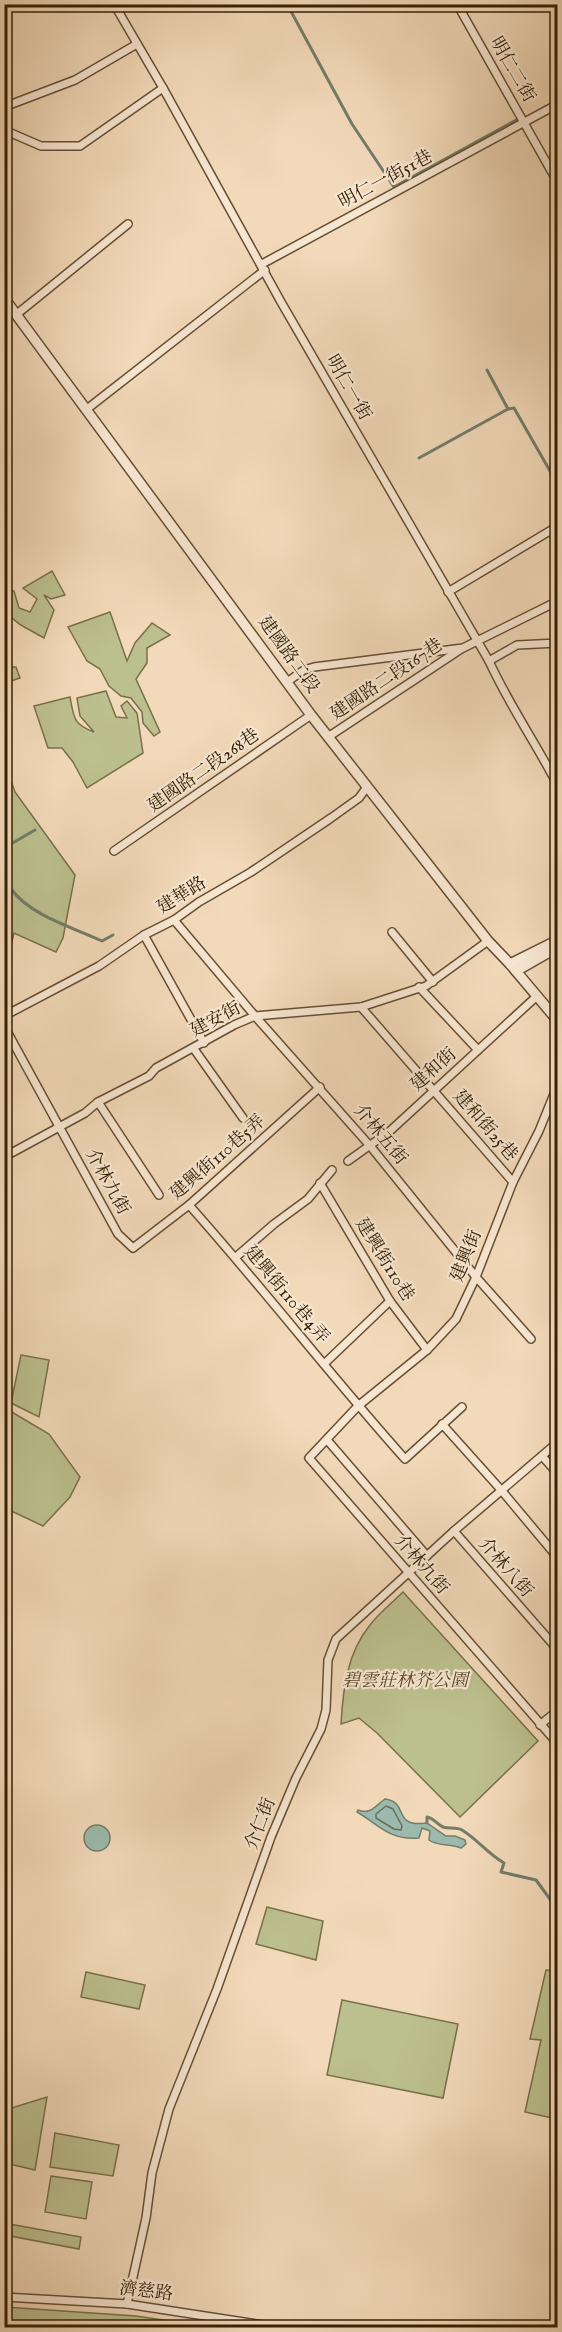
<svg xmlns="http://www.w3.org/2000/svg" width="562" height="2332" font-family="'IM FELL English','Noto Serif TC',serif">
<rect width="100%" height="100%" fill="#f2d9b9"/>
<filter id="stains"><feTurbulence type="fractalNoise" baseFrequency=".00333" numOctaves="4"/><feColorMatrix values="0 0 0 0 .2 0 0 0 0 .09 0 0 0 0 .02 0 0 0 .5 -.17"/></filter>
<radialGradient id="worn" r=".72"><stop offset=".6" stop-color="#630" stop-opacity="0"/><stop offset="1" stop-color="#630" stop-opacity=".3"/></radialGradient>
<g fill="#bcbf8e" stroke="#79704a" stroke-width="1.5">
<path d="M52 571 65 595 51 599 44 595 54 610 44 638C17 622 4 622 5 588L14 591 19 608 30 612 37 599 23 588Z"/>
<polygon points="110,612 127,661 135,643 152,623 170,635 147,648 147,663 136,679 160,732 154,736 143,723 142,712 131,698 121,696 109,686 100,669 87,661 68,627"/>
<polygon points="4,667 16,667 20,678 5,683"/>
<path d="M106 691 116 717 127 718 121 706 127 701 137 713 143 753 87 788 73 762 62 748H48L34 706 70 697C74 718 73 724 94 732L80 716 77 698Z"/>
<polygon points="5,764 15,792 75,875 63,938 56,952 14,933 5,971"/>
<polygon points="21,1355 49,1360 39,1417 11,1403"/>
<polygon points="5,1408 49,1434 80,1477 70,1497 43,1526 5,1508"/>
<path d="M403 1592 538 1741 460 1817 377 1733 359 1718 341 1724C343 1689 347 1653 370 1625 379 1613 392 1603 403 1592Z"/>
<polygon points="267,1907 323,1921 316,1960 256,1944"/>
<polygon points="546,1970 557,1971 557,2119 525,2112 541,2040 530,2039"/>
<polygon points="86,1972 145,1985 139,2009 81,1997"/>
<polygon points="342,2000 458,2024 443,2098 327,2075"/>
<polygon points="47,2097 35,2170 5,2163 5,2110"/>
<polygon points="55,2133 119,2145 113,2176 50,2167"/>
<polygon points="51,2176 92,2182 86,2219 45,2212"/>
<polygon points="4,2223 81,2237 79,2249 5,2235"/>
<polygon points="5,2307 136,2316 211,2327 142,2328 5,2320"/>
</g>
<g fill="#9bbaad" stroke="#737d6a" stroke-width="1.5">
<path d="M385 1799C410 1802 391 1828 427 1823L446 1836H455L465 1840 466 1844 461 1848C451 1843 438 1847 429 1840L430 1831 422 1828 419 1838C390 1841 378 1824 357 1812L358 1810C371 1815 375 1806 385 1799Z"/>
<circle cx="97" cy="1838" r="13"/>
</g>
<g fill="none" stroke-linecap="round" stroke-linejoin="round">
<polygon stroke="#686e59" stroke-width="1.5" points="386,1806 393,1809 402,1826 401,1830 394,1829 376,1818 376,1814"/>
<g stroke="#737d6a" stroke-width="3">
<polyline points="287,4 352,124 394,187 520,118"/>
<polyline points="487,370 508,409 514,408 558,485"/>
<polyline points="419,458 508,409"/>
<polyline points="4,848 35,830"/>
<path d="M12 890C30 915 74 928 102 941L113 935"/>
<path d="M427 1823V1817C434 1818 436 1824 443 1827 449 1829 456 1827 462 1830 477 1839 488 1854 504 1863L501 1872 536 1880 558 1910"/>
</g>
<defs>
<g id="minor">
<path d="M114 4 163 88 281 302 489 661C509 705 536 743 558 786"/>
<polyline points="457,4 558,183"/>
<polyline points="4,107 75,80 137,44"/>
<polyline points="4,130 41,146 80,146 163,88"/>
<polyline points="262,264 558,104"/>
<polyline points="17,314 128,224"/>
<polyline points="87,409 265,270"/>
<polyline points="448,592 558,526"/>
<polyline points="489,661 517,645 558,643"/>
<polyline points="287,682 304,670 314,667 463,648 558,601"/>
<polyline points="328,737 461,649"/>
<polyline points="114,851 311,715"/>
<polyline points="174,920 255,1016 371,1147 476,1277 531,1339"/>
<polyline points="392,932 433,982"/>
<polyline points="144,935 204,1043"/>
<polyline points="419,987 478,1050"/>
<polyline points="361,1007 513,1182"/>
<polyline points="4,1016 99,966 144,935 174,920 199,902 251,872 331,818 359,798 367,787"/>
<polyline points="4,1026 118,1234 133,1248 189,1205 320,1087"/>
<polyline points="194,1049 243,1118"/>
<polyline points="558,1084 539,1131 513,1182 476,1277 456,1319 427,1350 358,1406 309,1458 558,1744"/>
<polyline points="98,1102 159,1195"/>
<polyline points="4,1157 85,1113 98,1102 149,1076 156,1068 234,1025 255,1016 361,1007 426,986 488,941"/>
<polyline points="348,1161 390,1131 537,996"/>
<polyline points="320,1183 390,1301 427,1350"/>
<path d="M189 1205C263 1288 331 1376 405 1459L462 1407"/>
<polyline points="236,1257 274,1224 308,1199 332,1170"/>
<polyline points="324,1364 390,1301"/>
<polyline points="557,1370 558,1371"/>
<polyline points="442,1424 502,1491 558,1558"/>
<polyline points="328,1441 427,1556"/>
<polyline points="542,1456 558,1474"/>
<polyline points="454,1531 558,1650"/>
<polyline points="540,1725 558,1710"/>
<polyline points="4,2297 127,2304 283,2328"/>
<polyline points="127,2304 146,2218 152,2173 169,2109 217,1989 271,1837 296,1778 321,1729 326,1710 328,1660 336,1639 454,1531 558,1442"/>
</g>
<g id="tertiary">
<polyline points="4,298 311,715 488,941 510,964 558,1021"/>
<polyline points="510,964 558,940"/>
<polyline points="516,971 558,947"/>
</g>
</defs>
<use href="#minor" stroke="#654f32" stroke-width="10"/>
<use href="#tertiary" stroke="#654f32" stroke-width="12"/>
<use href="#minor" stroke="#f7e6d2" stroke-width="7"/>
<use href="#tertiary" stroke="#f7e6d2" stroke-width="9"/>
</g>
<g text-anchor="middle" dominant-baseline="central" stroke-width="4.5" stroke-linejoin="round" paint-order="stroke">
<g font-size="18" fill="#362105" stroke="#f7e6d2">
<text transform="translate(512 70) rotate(60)">明仁二街</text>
<text transform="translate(386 180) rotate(-28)">明仁一街51巷</text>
<text transform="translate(348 388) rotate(60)">明仁一街</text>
<text transform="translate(288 655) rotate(54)">建國路二段</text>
<text transform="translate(387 680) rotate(-34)">建國路二段167巷</text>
<text transform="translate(204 771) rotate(-35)">建國路二段268巷</text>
<text transform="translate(182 896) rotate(-32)">建華路</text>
<text transform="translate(216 1020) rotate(-28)">建安街</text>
<text transform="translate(434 1070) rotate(-42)">建和街</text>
<text transform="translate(485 1126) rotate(49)">建和街25巷</text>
<text transform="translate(380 1135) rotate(50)">介林五街</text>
<text transform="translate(218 1158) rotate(-41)">建興街110巷5弄</text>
<text transform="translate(107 1182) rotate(61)">介林九街</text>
<text transform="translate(467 1256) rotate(-68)">建興街</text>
<text transform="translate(384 1260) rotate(58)">建興街110巷</text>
<text transform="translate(286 1295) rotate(50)">建興街110巷4弄</text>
<text transform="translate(421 1565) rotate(49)">介林九街</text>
<text transform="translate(505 1568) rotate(49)">介林八街</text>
<text transform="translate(261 1824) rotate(-69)">介仁街</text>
<text transform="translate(146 2292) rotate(7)">濟慈路</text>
</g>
<g font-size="18" font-style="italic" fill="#584827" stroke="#f7e6d2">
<text x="405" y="1681">碧雲莊林芥公園</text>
</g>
</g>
<rect width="562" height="2332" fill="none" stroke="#f2d9b9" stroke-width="24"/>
<rect x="6" y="6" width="550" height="2320" fill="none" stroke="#362105" stroke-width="3"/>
<rect x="12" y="12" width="538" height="2308" fill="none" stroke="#362105" stroke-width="1.5"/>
<rect width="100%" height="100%" filter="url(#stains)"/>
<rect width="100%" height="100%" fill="url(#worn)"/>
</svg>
